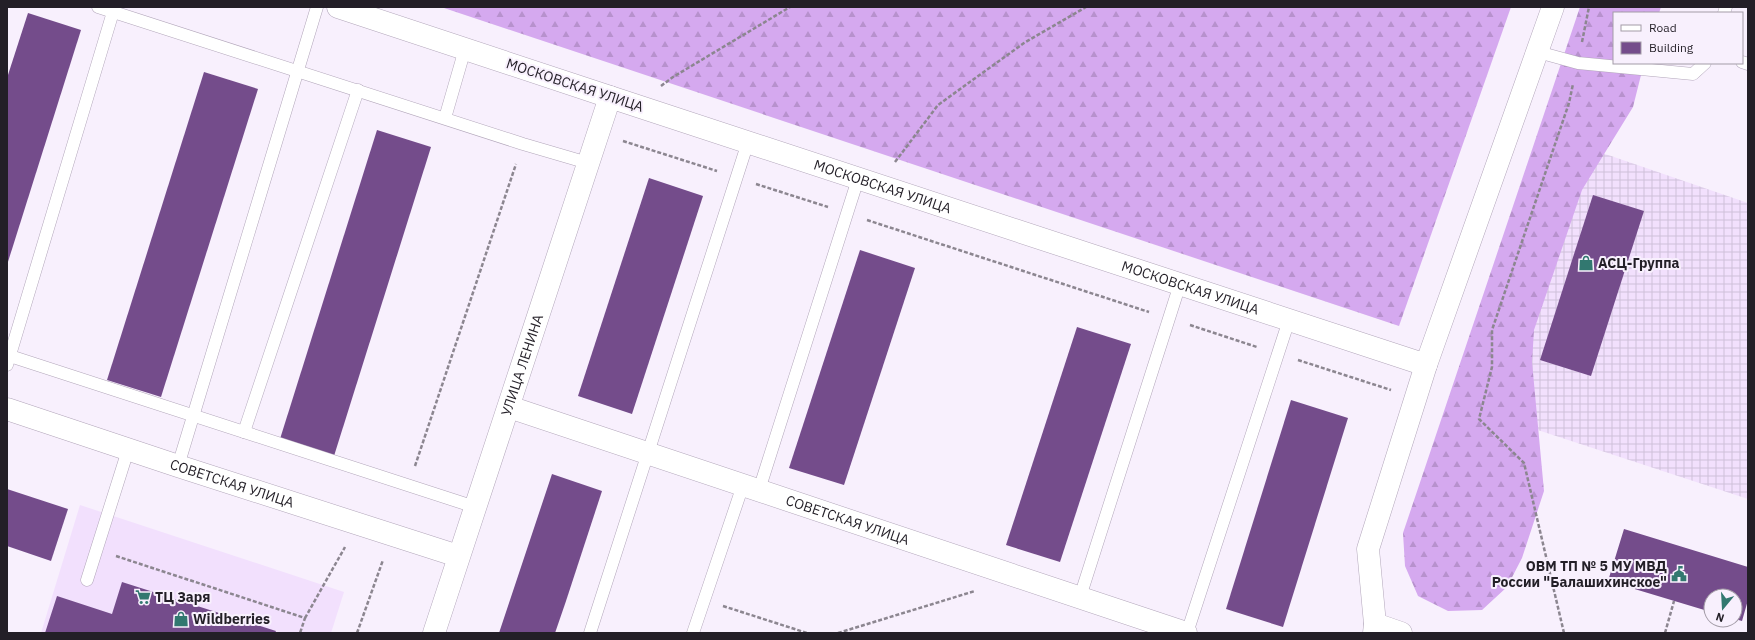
<svg xmlns="http://www.w3.org/2000/svg" width="1755" height="640" font-family="'IBM Plex Sans',sans-serif">
<defs>
<pattern id="industrial-grid" width="8" height="8" patternUnits="userSpaceOnUse"><rect width="8" height="8" fill="#f2e0fd"/><path d="M0 4h8M4 0v8" fill="none" stroke="#cfc0d9"/></pattern>
<pattern id="forest-firs" width="22" height="20" patternUnits="userSpaceOnUse"><rect width="22" height="20" fill="#d5a9ef"/><path d="M5 1l3.5 6h-7zM16 11l3.5 6h-7z" fill="#b791cd"/></pattern>
</defs>
<rect width="100%" height="100%" fill="#f8f0fd"/>
<polygon fill="#f2e0fd" points="80,505 344,592 331,633 41,633"/>
<polygon fill="url(#industrial-grid)" points="1582,146 1748,203 1748,499 1498,417"/>
<g fill="url(#forest-firs)">
<polygon points="441,7 1511,7 1399,326"/>
<polygon points="1580,7 1661,7 1659,13 1614,13 1614,63 1644,63 1633,107 1582,190 1534,330 1532,362 1544,491 1522,558 1507,587 1482,610 1448,611 1418,596 1405,566 1403,533"/>
</g>
<g fill="#744c8b">
<polygon points="28,13 81,30 7,265 7,78"/>
<polygon points="204,72 258,89 161,397 107,380"/>
<polygon points="377,130 431,147 334,456 280,439"/>
<polygon points="649,178 703,196 632,414 578,396"/>
<polygon points="1593,195 1644,211 1591,376 1540,360"/>
<polygon points="860,250 915,268 844,485 789,468"/>
<polygon points="1077,327 1131,344 1060,562 1006,545"/>
<polygon points="1291,400 1348,418 1283,627 1226,609"/>
<polygon points="552,474 602,491 566,601 555,633 499,633"/>
<polygon points="7,489 68,509 51,561 7,546"/>
<polygon points="1624,529 1748,567 1748,600 1742,621 1735,619 1735,596 1711,596 1711,612 1608,581"/>
<polygon points="122,582 276,631 275,633 45,633 57,596 112,614"/>
</g>
<g fill="none" stroke-linecap="round" stroke-linejoin="round">
<defs>
<g id="service">
<polyline points="98,7 523,144 588,163"/>
<polyline points="1724,13 1726,7"/>
<polyline points="1538,52 1578,63 1693,74 1705,63"/>
<polyline points="1742,62 1748,64"/>
<polyline points="445,118 465,49"/>
<polyline points="10,356 475,507"/>
<polyline points="7,365 113,12"/>
<polyline points="244,432 358,90"/>
<polyline points="178,466 317,7"/>
<polyline points="759,490 858,179"/>
<polyline points="87,580 128,450"/>
<polyline points="1080,597 1180,284"/>
<polyline points="590,633 748,142"/>
<polyline points="693,633 743,485"/>
<polyline points="1187,633 1289,320"/>
</g>
<g id="minor">
<polyline points="338,7 610,97"/>
<path id="s1" d="M509 407 1186 633"/>
<path id="s2" d="M7 409 178 466 458 556"/>
<polyline points="1375,624 1401,633"/>
<polyline points="1374,633 1375,624 1368,549 1426,365"/>
</g>
<g id="tertiary">
<path id="s3" d="M434 633 610 97 1426 365 1553 7"/>
</g>
</defs>
<use href="#service" stroke="#b2a6ba" stroke-width="13"/>
<use href="#minor" stroke="#b2a6ba" stroke-width="23"/>
<use href="#tertiary" stroke="#b2a6ba" stroke-width="23"/>
<g stroke="#8c8690" stroke-width="2.5" stroke-dasharray="4 2" stroke-linecap="butt">
<polyline points="1582,42 1589,7"/>
<polyline points="661,86 673,77 790,7"/>
<polyline points="623,141 717,171"/>
<polyline points="895,162 938,105 1024,43 1086,7"/>
<polyline points="756,184 828,207"/>
<polyline points="867,220 1149,312"/>
<polyline points="1190,325 1257,347"/>
<polyline points="1298,360 1391,390"/>
<polyline points="415,466 516,164"/>
<polyline points="116,556 305,618 300,633"/>
<polyline points="723,606 807,633"/>
<polyline points="305,618 345,547"/>
<polyline points="357,633 383,560"/>
<polyline points="838,633 975,591"/>
<polyline points="1564,633 1524,463 1479,419 1492,367 1492,330 1569,103 1573,84"/>
<polyline points="1665,633 1674,601"/>
</g>
<use href="#service" stroke="#fff" stroke-width="12"/>
<use href="#minor" stroke="#fff" stroke-width="22"/>
<use href="#tertiary" stroke="#fff" stroke-width="22"/>
</g>
<defs>
<symbol id="shop-bare" viewBox="-9 -9 18 18"><path d="M-5-2.5h2.3a2.7 3.5 0 0 1 5.4 0H5L5.5 6h-11ZM-1.5-2.5h3a1.5 2.3 0 0 0-3 0Z" fill="#327870" stroke="#f8f0fd" stroke-width="2.5" paint-order="stroke"/></symbol>
<symbol id="civic-bare" viewBox="-9 -9 18 18"><path d="M-.6-6.5H3V-4.5H.6V-3L4-1V1h2V6H-6V1h2V-1L-.6-3ZM-1.2 2.5V6h2.4V2.5Z" fill="#327870" stroke="#f8f0fd" stroke-width="2.5" paint-order="stroke"/></symbol>
<symbol id="supermarket-bare" viewBox="-9 -9 18 18"><path d="M-6-5.5h2.5l.6 2H6L4.5 2H-2.5L-4.4-4H-6ZM-1.5 3.2a1.3 1.3 0 1 0 .1 0ZM3 3.2a1.3 1.3 0 1 0 .1 0Z" fill="#327870" stroke="#f8f0fd" stroke-width="2.5" paint-order="stroke"/></symbol>
</defs>
<g fill-rule="evenodd">
<use href="#shop-bare" x="1575" y="252" width="22" height="22"/>
<use href="#civic-bare" x="1668" y="563" width="22" height="22"/>
<use href="#supermarket-bare" x="132" y="586" width="22" height="22"/>
<use href="#shop-bare" x="170" y="608" width="22" height="22"/>
</g>
<g text-anchor="middle" dominant-baseline="central" stroke-width="4" stroke-linejoin="round" paint-order="stroke">
<g font-size="14" fill="#231f27" stroke="#f8f0fd">
<text transform="translate(575 85) rotate(18)">МОСКОВСКАЯ УЛИЦА</text>
<text stroke="none"><textPath href="#s3" startOffset="851">МОСКОВСКАЯ УЛИЦА</textPath></text>
<text stroke="none"><textPath href="#s3" startOffset="1175">МОСКОВСКАЯ УЛИЦА</textPath></text>
<text stroke="none"><textPath href="#s3" startOffset="282">УЛИЦА ЛЕНИНА</textPath></text>
<text stroke="none"><textPath href="#s2" startOffset="237">СОВЕТСКАЯ УЛИЦА</textPath></text>
<text stroke="none"><textPath href="#s1" startOffset="357">СОВЕТСКАЯ УЛИЦА</textPath></text>
</g>
<g font-size="14" font-weight="bold" fill="#231f27" stroke="#f8f0fd" text-anchor="start">
<text x="1598" y="263">АСЦ-Группа</text>
<text x="1667" y="566" text-anchor="end">ОВМ ТП № 5 МУ МВД<tspan x="1667" dy="16">России "Балашихинское"</tspan></text>
<text x="155" y="597">ТЦ Заря</text>
<text x="193" y="619">Wildberries</text>
</g>
</g>
<rect width="1755" height="640" fill="none" stroke="#231f27" stroke-width="16"/>
<rect x="1613" y="12" width="130" height="52" fill="#f8f0fd" stroke="#a39ca7"/>
<rect x="1621" y="25" width="20" height="6" fill="#ffffff" stroke="#a39ca7"/>
<text x="1649" y="32" font-size="12" fill="#231f27">Road</text>
<rect x="1621" y="42" width="20" height="12" fill="#744c8b" stroke="#a39ca7"/>
<text x="1649" y="52" font-size="12" fill="#231f27">Building</text>
<g transform="translate(1723 608) rotate(198)"><circle r="19" fill="#f8f0fd" stroke="#a39ca7"/>
<path d="M0-3L7 15L0 10L-7 15Z" fill="#327870"/>
<text y="-6" font-size="11" font-weight="bold" text-anchor="middle" fill="#231f27">N</text>
</g>
</svg>
